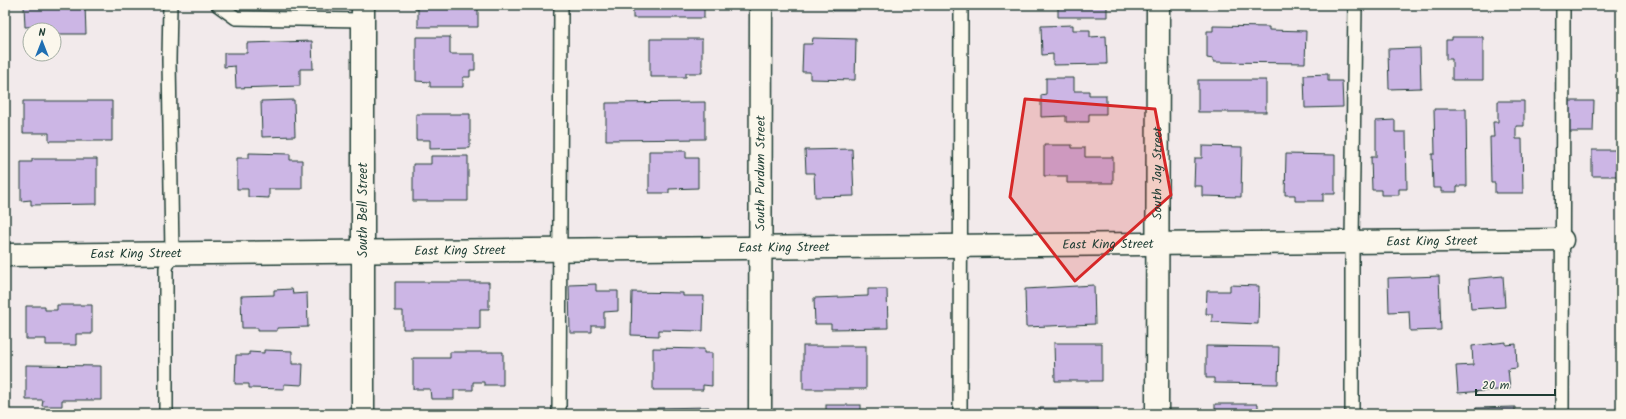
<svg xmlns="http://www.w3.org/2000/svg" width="1626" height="419" font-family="Kalam,sans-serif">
<rect width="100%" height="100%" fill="#f2eaeb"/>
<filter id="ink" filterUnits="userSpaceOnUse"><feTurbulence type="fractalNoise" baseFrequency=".025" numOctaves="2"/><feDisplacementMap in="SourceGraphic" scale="8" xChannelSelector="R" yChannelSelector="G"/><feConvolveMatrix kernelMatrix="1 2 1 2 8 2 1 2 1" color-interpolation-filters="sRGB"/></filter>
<g filter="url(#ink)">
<g fill="#ccb6e5" stroke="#1f3d34">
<polygon points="29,5 85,5 86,34 54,34 54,30 45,30 45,26 25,27 24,6"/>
<polygon points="415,5 478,5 478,27 418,27 418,9 415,9"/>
<rect x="633" y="5" width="71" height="13"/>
<rect x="833" y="5" width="22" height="6"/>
<polygon points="1046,5 1107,5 1107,17 1058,17 1058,6"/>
<polygon points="1213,5 1259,5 1259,6 1213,7"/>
<polygon points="1073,25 1073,30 1090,30 1090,37 1106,36 1107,64 1053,65 1053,54 1042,55 1041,26"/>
<polygon points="1213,26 1269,27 1269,30 1306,31 1305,63 1213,62 1213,59 1207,58 1207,31 1213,31"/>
<polygon points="416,37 450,37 450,54 475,54 475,70 470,70 470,77 463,77 463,87 430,87 430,82 416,81"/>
<polygon points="1452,37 1483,37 1483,80 1452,80 1452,59 1446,59 1446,40 1452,40"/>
<polygon points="813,38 856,39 855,80 810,79 810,72 802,72 803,44 812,44"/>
<polygon points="650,39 702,39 702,73 686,73 686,77 650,77"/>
<polygon points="312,41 313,69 300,69 300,86 236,88 235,66 224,67 224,53 247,53 247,43"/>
<polygon points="1420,48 1421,88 1389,89 1388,49"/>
<polygon points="1328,74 1328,81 1342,81 1343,107 1305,108 1304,75"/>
<polygon points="1046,78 1074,78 1074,91 1089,91 1089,95 1106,95 1106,114 1089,114 1089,122 1066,122 1066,116 1041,117 1041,95 1046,94"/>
<rect x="1198" y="80" width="68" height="32"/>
<polygon points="294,100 295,136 262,137 261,101"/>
<polygon points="23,101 112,101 112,141 49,141 49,133 23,133"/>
<polygon points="1498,101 1524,101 1524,126 1516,126 1516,139 1522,139 1523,193 1495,193 1495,183 1491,183 1490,137 1494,137 1493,122 1498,122"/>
<polygon points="1564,101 1594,101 1593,132 1564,132"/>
<polygon points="705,102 705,139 606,140 606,103"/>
<polygon points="1434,109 1466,109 1467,186 1457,186 1457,192 1441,192 1441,188 1433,188 1432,154 1435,154"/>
<polygon points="416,114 470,114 470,148 430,149 430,140 416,140"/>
<polygon points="1395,120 1395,132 1406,132 1407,189 1399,189 1399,195 1381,195 1381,190 1372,190 1371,157 1376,157 1376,121"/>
<polygon points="1044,145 1072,145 1072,148 1085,148 1085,157 1113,157 1113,183 1067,183 1067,176 1044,176"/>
<polygon points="1202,146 1242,147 1241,197 1202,196 1202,186 1194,186 1195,158 1202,158"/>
<polygon points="852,149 854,196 815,197 814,173 806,173 805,150"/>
<polygon points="1592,150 1620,150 1621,176 1592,176"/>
<polygon points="649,151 686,151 686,158 698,158 698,188 669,189 669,193 649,193"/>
<polygon points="249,153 290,154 290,160 302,160 302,189 269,189 269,198 248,197 248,189 237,189 237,158 249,158"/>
<polygon points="1286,154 1335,155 1335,194 1323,194 1323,201 1295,201 1295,195 1285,195"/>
<polygon points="431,156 468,156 468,201 413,201 413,164 431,164"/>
<polygon points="32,159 97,159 97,204 31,205 31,200 21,201 21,162 32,162"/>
<polygon points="1439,276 1441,330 1410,331 1409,311 1389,312 1388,278"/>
<polygon points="1503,276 1505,307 1471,309 1469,279"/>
<polygon points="395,282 489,282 489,309 480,309 480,329 403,329 403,311 395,311"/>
<polygon points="596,284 596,291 618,291 618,311 604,312 604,326 592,326 592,333 570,333 569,285"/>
<polygon points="1094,285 1095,324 1026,327 1025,289"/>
<polygon points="1230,285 1259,286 1258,324 1212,322 1212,314 1206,314 1207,291 1230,291"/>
<polygon points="292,289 293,294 307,293 308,327 277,328 277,331 258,331 258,328 242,328 241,296 274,295 274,290"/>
<polygon points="868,289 887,289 888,328 831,329 831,324 815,324 814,298 868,296"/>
<polygon points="632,292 683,293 683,296 704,296 703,331 659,330 659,336 631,335"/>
<polygon points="57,305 92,305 92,334 76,334 76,345 46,345 46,339 26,339 26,306 45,306 45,310 57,310"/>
<polygon points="1506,342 1506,345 1516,344 1517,368 1508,369 1510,389 1458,393 1456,366 1473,365 1472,346"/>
<polygon points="1054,343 1102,343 1102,381 1055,381"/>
<rect x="803" y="346" width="63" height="43"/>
<polygon points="1206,346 1279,347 1278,384 1214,383 1214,378 1206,378"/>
<polygon points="653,348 704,349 704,353 712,353 712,386 703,385 703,390 653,390"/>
<polygon points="264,350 292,351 292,364 303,364 302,385 284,384 284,389 249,388 249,384 235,384 236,355 249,355 249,352 264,353"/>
<polygon points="450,352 503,352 503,385 484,385 484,382 473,382 473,390 454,390 454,399 431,399 430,389 413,389 413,358 450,358"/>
<polygon points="26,365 101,366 101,400 62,400 62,406 42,406 43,400 26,400"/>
<polygon points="1215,404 1258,404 1258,414 1208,414 1208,410 1215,410"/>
<rect x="826" y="405" width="35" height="9"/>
<polygon points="709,407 709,414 657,414 657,408"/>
<polygon points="1515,407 1515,414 1476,414 1476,408"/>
<rect x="1040" y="408" width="58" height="6"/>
</g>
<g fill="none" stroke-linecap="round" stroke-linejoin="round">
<defs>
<g id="lane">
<polyline points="218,5 236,18 363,20"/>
<polyline points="166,414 166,268 172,254 169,60 170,5"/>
<polyline points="559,414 561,5"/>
<polyline points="960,414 961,5"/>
<polyline points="1352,414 1352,242 1355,5"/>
<polyline points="1562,414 1563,5"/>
</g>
<g id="street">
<path id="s1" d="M5 255 1562 240"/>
<polyline points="363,414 363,5"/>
<path id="s2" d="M760 414 761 5"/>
<path id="s3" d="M1157 414 1158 5"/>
</g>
</defs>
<use href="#lane" stroke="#1f3d34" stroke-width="16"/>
<use href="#street" stroke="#1f3d34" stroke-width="25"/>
<use href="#lane" stroke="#fbf7ec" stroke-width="13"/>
<use href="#street" stroke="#fbf7ec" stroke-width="22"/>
</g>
</g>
<path fill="#d62828" fill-opacity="0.2" stroke="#d62828" stroke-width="3" stroke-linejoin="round" d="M1025 99 1155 109 1171 195 1075 281 1010 197Z"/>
<g text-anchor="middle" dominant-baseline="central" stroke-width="3.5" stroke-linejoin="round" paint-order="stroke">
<g font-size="13" fill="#1f3d34" stroke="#fbf7ec">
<text stroke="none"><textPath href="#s2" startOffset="241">South Purdum Street</textPath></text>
<text stroke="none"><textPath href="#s3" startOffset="241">South Jay Street</textPath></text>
<text transform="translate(363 210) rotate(-90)">South Bell Street</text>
<text stroke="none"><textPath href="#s1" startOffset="1427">East King Street</textPath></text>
<text stroke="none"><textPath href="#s1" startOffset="1103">East King Street</textPath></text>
<text stroke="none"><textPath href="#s1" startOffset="779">East King Street</textPath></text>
<text stroke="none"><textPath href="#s1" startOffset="455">East King Street</textPath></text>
<text stroke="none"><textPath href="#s1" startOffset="131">East King Street</textPath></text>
</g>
</g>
<rect width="1626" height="419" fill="none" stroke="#fbf7ec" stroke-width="20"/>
<rect x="10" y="10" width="1606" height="399" fill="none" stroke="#1f3d34" stroke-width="1.5" filter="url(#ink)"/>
<g transform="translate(42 42)"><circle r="19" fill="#fbf7ec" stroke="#a3ada2"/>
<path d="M0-3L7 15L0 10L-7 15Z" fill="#1f6fb2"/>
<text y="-6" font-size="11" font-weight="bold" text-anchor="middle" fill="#1f3d34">N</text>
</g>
<path d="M1476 389v6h79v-6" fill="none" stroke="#1f3d34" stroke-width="2"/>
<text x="1482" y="389" font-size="12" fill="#1f3d34" stroke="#fbf7ec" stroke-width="3" paint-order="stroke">20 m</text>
</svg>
